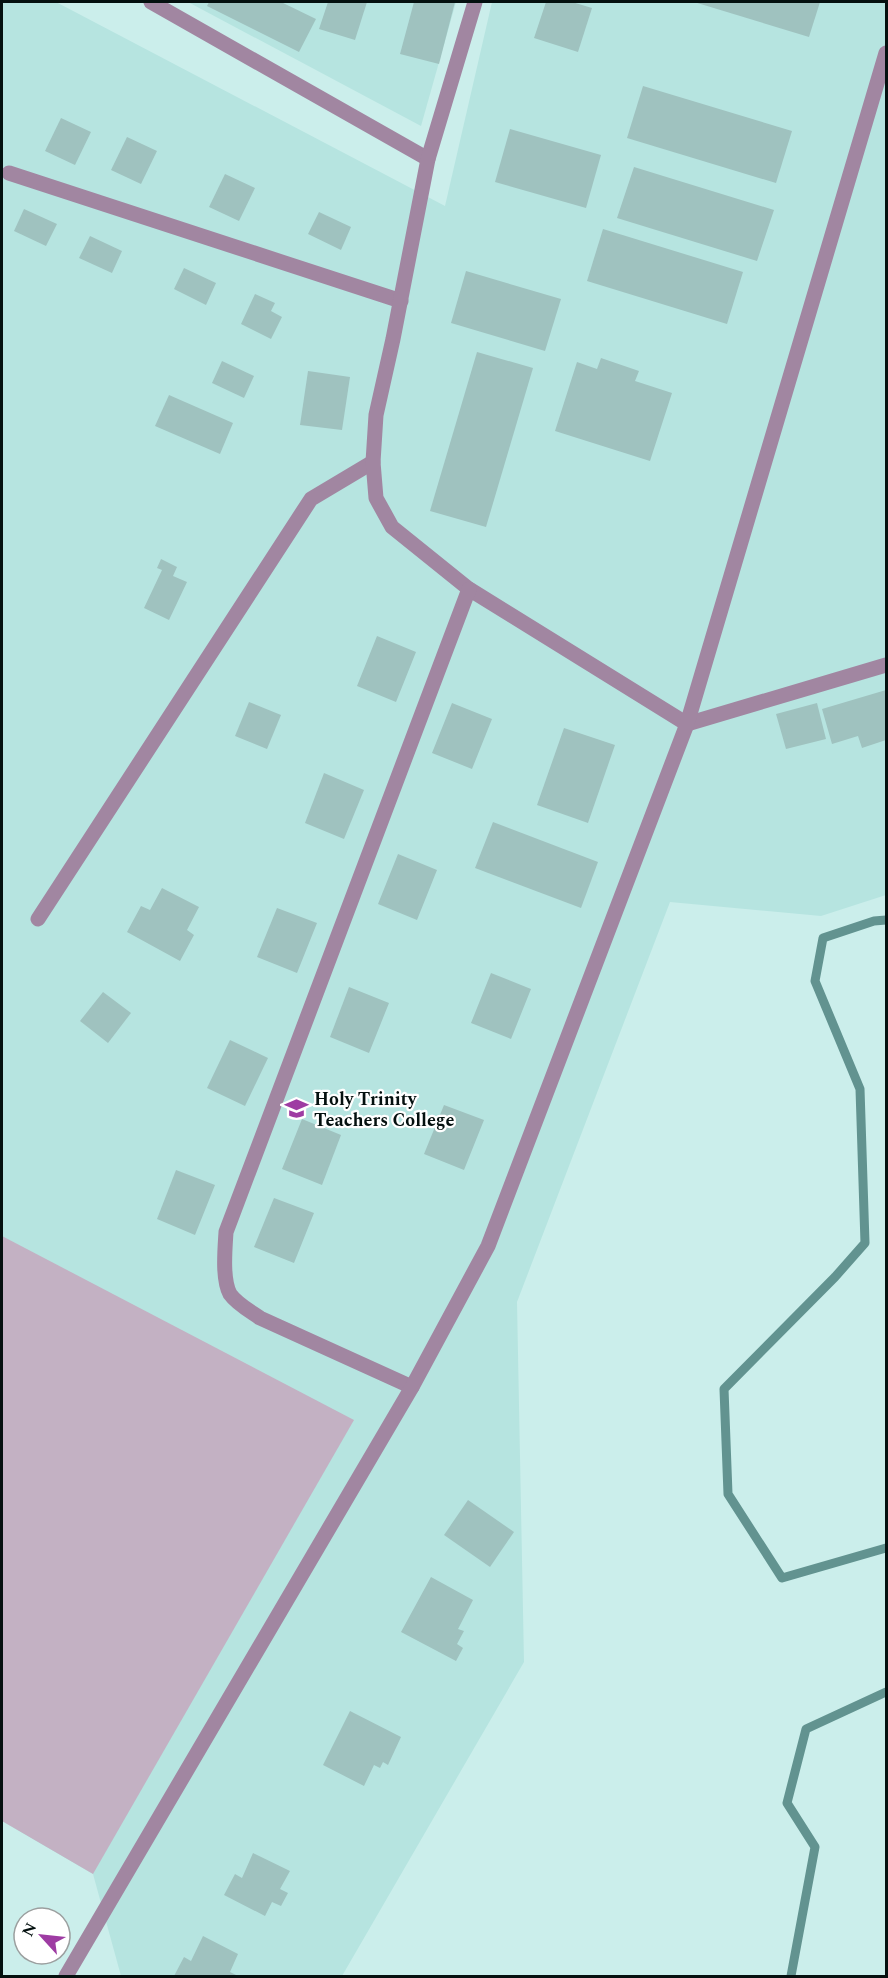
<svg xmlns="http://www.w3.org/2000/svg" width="888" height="1978" font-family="Spectral,serif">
<rect width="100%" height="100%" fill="#cbeeeb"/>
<g fill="#b6e4e0">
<polygon points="2,2 56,2 445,206 492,2 886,2 886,895 821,916 670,902 517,1302 524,1662 342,1976 121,1976 93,1874 2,1821"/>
<polygon points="188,2 456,2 421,126"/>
</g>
<polygon fill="#c3b1c3" points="2,1236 354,1420 93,1874 2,1821"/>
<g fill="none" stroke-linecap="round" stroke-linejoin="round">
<g stroke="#629390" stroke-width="9">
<polyline points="886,920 874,921 823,938 815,981 860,1089 865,1243 835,1277 724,1389 728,1494 782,1578 886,1548"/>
<polyline points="791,1976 815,1847 787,1803 806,1729 886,1692"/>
</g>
</g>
<g fill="#9fc2bf">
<polygon points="209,2 281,2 316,19 299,52 207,6"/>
<polygon points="328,2 367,2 355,40 319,29"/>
<polygon points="414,2 455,2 439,64 400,54"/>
<polygon points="546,2 572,2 592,8 578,52 534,38"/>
<polygon points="694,2 820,2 809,37"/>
<polygon points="643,86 792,131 776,183 627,138"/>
<polygon points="61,118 91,132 75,165 45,151"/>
<polygon points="510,129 601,155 586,208 495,182"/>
<polygon points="127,137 157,151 141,184 111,170"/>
<polygon points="634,167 774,210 757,261 617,218"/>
<polygon points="225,174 255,188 239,221 209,207"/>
<polygon points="24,209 57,224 46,246 14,231"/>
<polygon points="319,212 351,227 341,250 308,234"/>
<polygon points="603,229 743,272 727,324 587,281"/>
<polygon points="90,236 122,251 112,273 79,258"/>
<polygon points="184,268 216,283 206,305 174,289"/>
<polygon points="466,271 561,299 545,351 451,323"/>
<polygon points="255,294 275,303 271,311 282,317 271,339 241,324"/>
<polygon points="477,352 533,368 486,527 430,511"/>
<polygon points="601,358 639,371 635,381 672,393 650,461 555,431 577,362 597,369"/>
<polygon points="222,361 254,376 244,398 212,383"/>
<polygon points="308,371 350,377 342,430 300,425"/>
<polygon points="169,395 233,423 220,454 155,426"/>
<polygon points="161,559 177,567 173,576 187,582 169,620 144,608 162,570 157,568"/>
<polygon points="377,636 416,652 396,702 357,686"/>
<polygon points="886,690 886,740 862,748 858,736 832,744 822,709"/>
<polygon points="249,702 281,715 267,749 235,736"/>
<polygon points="452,703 492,719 472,769 432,753"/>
<polygon points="817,703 826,739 786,749 776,714"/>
<polygon points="564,728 615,745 588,823 537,805"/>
<polygon points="324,773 364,790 344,839 305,823"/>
<polygon points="493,822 598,862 581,908 475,868"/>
<polygon points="398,854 437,870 417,920 378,904"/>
<polygon points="162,888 199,907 187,930 194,935 180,961 127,932 141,906 150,910"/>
<polygon points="277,908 317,923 297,973 257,957"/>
<polygon points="491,973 531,989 511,1039 471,1023"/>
<polygon points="349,987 389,1003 369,1053 330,1037"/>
<polygon points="103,992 131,1013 108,1043 80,1021"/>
<polygon points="230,1040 268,1058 245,1106 207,1088"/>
<polygon points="444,1105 484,1120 464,1170 424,1154"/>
<polygon points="302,1119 341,1135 322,1185 282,1169"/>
<polygon points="176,1170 215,1185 195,1235 157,1219"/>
<polygon points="274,1198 314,1213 294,1263 254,1247"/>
<polygon points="468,1500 514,1532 490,1567 444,1535"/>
<polygon points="431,1577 473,1600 458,1629 464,1631 457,1644 463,1648 456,1661 401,1632"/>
<polygon points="350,1711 401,1737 388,1765 383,1762 380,1768 374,1765 364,1786 323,1765"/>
<polygon points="253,1853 290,1871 280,1889 288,1893 281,1906 272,1902 265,1916 224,1895 235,1874 242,1878"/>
<polygon points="203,1936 238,1954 230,1972 238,1976 174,1976 184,1957 191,1961"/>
</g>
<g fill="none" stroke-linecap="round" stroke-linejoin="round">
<g stroke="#a186a1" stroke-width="15">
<polyline points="9,173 401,301"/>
<polyline points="38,919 311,499 373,462"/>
</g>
<g stroke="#a186a1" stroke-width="15">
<polyline points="151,2 428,159"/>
<polyline points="475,2 428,159 393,339 376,415 373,462 376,498 392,527 469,589 687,724 886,665"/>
<path d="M412 1387 260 1318C250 1311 237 1304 230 1294 222 1279 225 1249 226 1232L469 589"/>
<polyline points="66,1976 412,1387 488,1246 687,724 886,53"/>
</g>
</g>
<defs>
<symbol id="university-bare" viewBox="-9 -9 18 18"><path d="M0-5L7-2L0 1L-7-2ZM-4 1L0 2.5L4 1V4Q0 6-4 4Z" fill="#9e3ca3" stroke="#fff" stroke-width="2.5" paint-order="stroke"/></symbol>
</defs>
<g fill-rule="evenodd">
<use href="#university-bare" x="280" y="1092" width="33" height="33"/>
</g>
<g text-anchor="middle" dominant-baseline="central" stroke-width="4.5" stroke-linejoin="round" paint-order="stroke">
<g font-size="18" font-weight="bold" fill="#04100f" stroke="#fff" text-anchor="start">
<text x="314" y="1099">Holy Trinity<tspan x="314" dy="21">Teachers College</tspan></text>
</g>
</g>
<rect width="888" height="1978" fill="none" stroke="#04100f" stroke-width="6"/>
<g transform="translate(42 1936) rotate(297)"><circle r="28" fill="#ffffff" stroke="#9b9f9f" stroke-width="1.5"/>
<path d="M0-4.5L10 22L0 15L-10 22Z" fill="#9e3ca3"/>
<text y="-9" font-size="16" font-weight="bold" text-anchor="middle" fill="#04100f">N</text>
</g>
</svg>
